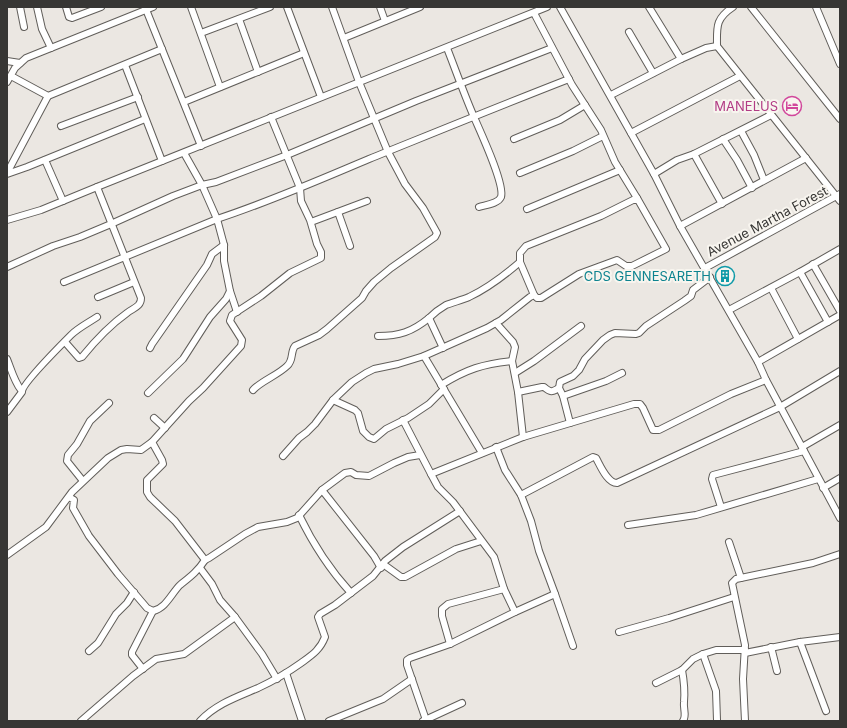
<svg xmlns="http://www.w3.org/2000/svg" width="847" height="728" font-family="Inter,sans-serif">
<rect width="100%" height="100%" fill="#ebe7e2"/>
<g fill="none" stroke-linecap="round" stroke-linejoin="round">
<defs>
<g id="minor">
<polyline points="20,7 24,27"/>
<polyline points="37,7 42,29 51,48"/>
<polyline points="66,7 69,17 72,18 101,7"/>
<polyline points="145,7 201,146"/>
<polyline points="191,7 220,87"/>
<polyline points="287,7 321,97"/>
<polyline points="380,7 385,21"/>
<polyline points="560,7 654,174 680,226 758,362 766,380 840,518"/>
<polyline points="649,7 681,59"/>
<polyline points="751,7 840,119"/>
<polyline points="816,7 840,64"/>
<polyline points="534,13 572,85 601,130 615,162 637,198"/>
<polyline points="239,19 258,72"/>
<polyline points="629,32 653,73"/>
<polyline points="201,33 270,7"/>
<polyline points="344,38 420,7"/>
<polyline points="717,46 840,201"/>
<path d="M717 46C717 27 715 19 733 7"/>
<path d="M447 48C456 71 464 94 474 117 480 131 505 184 501 197 498 204 485 205 479 207"/>
<polyline points="7,61 20,63"/>
<polyline points="125,65 162,161"/>
<polyline points="11,76 48,96 162,49"/>
<polyline points="7,82 15,68 26,58 153,7"/>
<polyline points="611,95 681,59 706,48 717,46"/>
<polyline points="184,102 304,53"/>
<polyline points="61,126 138,97"/>
<polyline points="741,131 754,155 764,180"/>
<polyline points="631,133 740,76"/>
<polyline points="514,139 560,120 585,105"/>
<polyline points="723,139 737,160 752,188"/>
<polyline points="694,154 722,204"/>
<polyline points="45,160 63,201"/>
<polyline points="7,173 48,96"/>
<polyline points="520,173 573,151 603,136"/>
<polyline points="7,174 27,167 145,119"/>
<polyline points="654,174 677,160 694,154 771,115"/>
<polyline points="527,209 620,170"/>
<polyline points="338,212 350,246"/>
<polyline points="7,220 41,210 97,187 547,7"/>
<polyline points="311,222 367,201"/>
<polyline points="680,226 806,158"/>
<polyline points="520,262 534,295"/>
<polyline points="813,264 840,311"/>
<polyline points="7,267 53,246 80,237 111,224 173,196 202,185 216,182 287,155 416,101 552,48"/>
<polyline points="705,268 840,194"/>
<polyline points="800,272 828,322"/>
<path d="M64 282 217 219C269 202 319 180 369 159 436 132 502 105 569 79"/>
<polyline points="771,288 798,339"/>
<polyline points="230,291 237,312"/>
<polyline points="98,297 134,282"/>
<polyline points="729,310 800,272 840,249"/>
<polyline points="429,318 443,348"/>
<polyline points="496,323 513,342 515,347 512,361 518,392 523,437"/>
<path d="M65 342 79 358 82 357C95 341 110 325 127 313 133 308 141 307 141 298L97 187"/>
<polyline points="150,348 152,344 207,265 212,254 224,245"/>
<polyline points="424,356 482,453"/>
<path d="M7 359C11 369 14 381 21 390"/>
<polyline points="758,362 840,315"/>
<polyline points="515,373 534,361 581,326"/>
<path d="M441 385C467 369 483 364 512 361"/>
<path d="M253 390C261 381 278 375 287 366 294 360 290 352 295 346L319 335 327 329 362 298 366 291 374 282 391 268 435 237 437 233 423 208 405 184 388 152 359 82 332 7"/>
<path d="M518 392 542 387H544C551 393 552 392 559 388"/>
<polyline points="148,393 183,359 210,317 226,299 230,291 224,261 224,245 217,219 202,185 184,153"/>
<polyline points="563,396 606,381 622,373"/>
<path d="M333 400 352 382 366 373 374 369 398 364 424 356 487 328 501 320 530 297 534 295 537 298H541L579 274 617 260 626 266H632L666 249 637 198 601 216 526 246 520 253V262C506 274 486 289 469 297 462 300 454 302 446 305 439 309 434 313 429 318 412 332 399 336 378 336"/>
<path d="M7 412 22 392C22 384 63 343 71 335 78 328 88 323 97 317"/>
<polyline points="154,418 165,428"/>
<polyline points="403,420 431,474"/>
<polyline points="570,423 563,396 559,388 560,382 573,376 579,370 585,359 603,340 610,335 615,333 636,334 639,333 646,326 684,301 691,296 693,290 710,277"/>
<polyline points="152,442 162,460 163,464 147,480 147,492 150,497 175,521 205,560 209,558 245,534 258,527 287,522 297,518 322,490 374,556 381,568"/>
<polyline points="802,447 840,425"/>
<polyline points="283,456 299,438 307,432 315,424 333,400 355,410 358,413 363,431 369,437 374,439 386,429 408,418 429,404 444,389"/>
<polyline points="83,481 67,461 68,455 77,444 90,421 109,403"/>
<polyline points="823,488 840,478"/>
<polyline points="322,490 345,473 351,472 356,475 369,476 394,463 408,457 420,455"/>
<path d="M521 495 593 457 596 458C600 465 607 483 617 483L780 407 840 371"/>
<path d="M69 497 74 500 73 508 89 536 118 574 147 608 153 611C166 608 171 594 180 585 190 577 198 571 205 560"/>
<polyline points="721,507 712,479 713,475 804,451"/>
<path d="M299 515C313 544 330 570 351 593"/>
<polyline points="628,525 696,515 818,479"/>
<polyline points="729,542 741,578"/>
<polyline points="7,555 46,527 72,492 108,458 121,450 127,449 141,450 152,442 189,401 203,388 241,346 242,340 230,321 232,315 261,296 290,273 321,258 321,252 317,244 310,220 301,201 300,188 271,117"/>
<polyline points="383,564 401,577 405,577 456,549 481,541"/>
<polyline points="200,568 212,584 220,600 235,617 262,654 277,679"/>
<polyline points="555,594 573,646"/>
<polyline points="515,612 504,589 494,557 453,502 438,487 431,474 523,437 634,404 640,404 643,408 653,430 659,430 731,394 766,380"/>
<polyline points="619,632 669,618 734,597"/>
<polyline points="800,642 826,711"/>
<polyline points="450,644 442,616 442,609 448,604 504,589"/>
<polyline points="771,647 777,671"/>
<polyline points="89,651 98,643 116,614 127,603 134,592"/>
<polyline points="745,653 800,642 840,637"/>
<polyline points="703,654 716,691 717,720"/>
<polyline points="143,669 132,655 132,652 153,611"/>
<path d="M682 670C684 681 685 691 684 702 683 709 687 715 683 721"/>
<polyline points="286,673 302,721"/>
<polyline points="656,683 682,670 693,659 703,654 716,650 745,650"/>
<polyline points="426,720 407,665 407,660 410,658 450,644 515,612 555,594 539,551 531,521 521,495 505,470 496,447"/>
<polyline points="81,721 133,676 156,659 184,654 235,617"/>
<path d="M200 721C216 704 237 697 258 688 273 681 287 673 301 663 312 655 320 650 325 637L318 617 320 614 335 605 373 576 385 561 403 547 460 511"/>
<polyline points="329,721 383,699 412,679"/>
<polyline points="423,721 462,703"/>
<polyline points="745,721 743,679 745,645 732,583 736,579 813,563 840,554"/>
</g>
</defs>
<use href="#minor" stroke="#615e5a" stroke-width="8"/>
<use href="#minor" stroke="#fff" stroke-width="6"/>
</g>
<defs>
<symbol id="hotel-ring" viewBox="-11 -11 22 22"><circle r="9.5" fill="#f8f5ef" stroke="#d1479c" stroke-width="1.5"/><path d="M-6-4.5h1.5V1H6V5H4.5V3h-9V5H-6ZM-4 0a1.8 1.8 0 1 1 3.6 0ZM.5 0V-2.5h3Q6-2.5 6 0Z" fill="#d1479c"/></symbol>
<symbol id="building-ring" viewBox="-11 -11 22 22"><circle r="9.5" fill="#f8f5ef" stroke="#0f9aa8" stroke-width="1.5"/><path d="M-4-6H4V6H1V3H-1V6H-4ZM-2.5-4.3h1.7v1.8h-1.7ZM.8-4.3h1.7v1.8H.8ZM-2.5-1h1.7V.8h-1.7ZM.8-1h1.7V.8H.8Z" fill="#0f9aa8"/></symbol>
</defs>
<g fill-rule="evenodd">
<use href="#hotel-ring" x="781" y="95" width="22" height="22"/>
<use href="#building-ring" x="714" y="265" width="22" height="22"/>
</g>
<g text-anchor="middle" dominant-baseline="central" stroke-width="4" stroke-linejoin="round" paint-order="stroke">
<g font-size="13" fill="#b23c85" stroke="#f8f5ef" text-anchor="end">
<text x="778" y="106">MANELUS</text>
</g>
<g font-size="13" fill="#373634" stroke="#f8f5ef">
<text transform="translate(767 221) rotate(-28)">Avenue Martha Forest</text>
</g>
<g font-size="13" fill="#0d838f" stroke="#f8f5ef" text-anchor="end">
<text x="711" y="276">CDS GENNESARETH</text>
</g>
</g>
<rect width="847" height="728" fill="none" stroke="#373634" stroke-width="16"/>
</svg>
